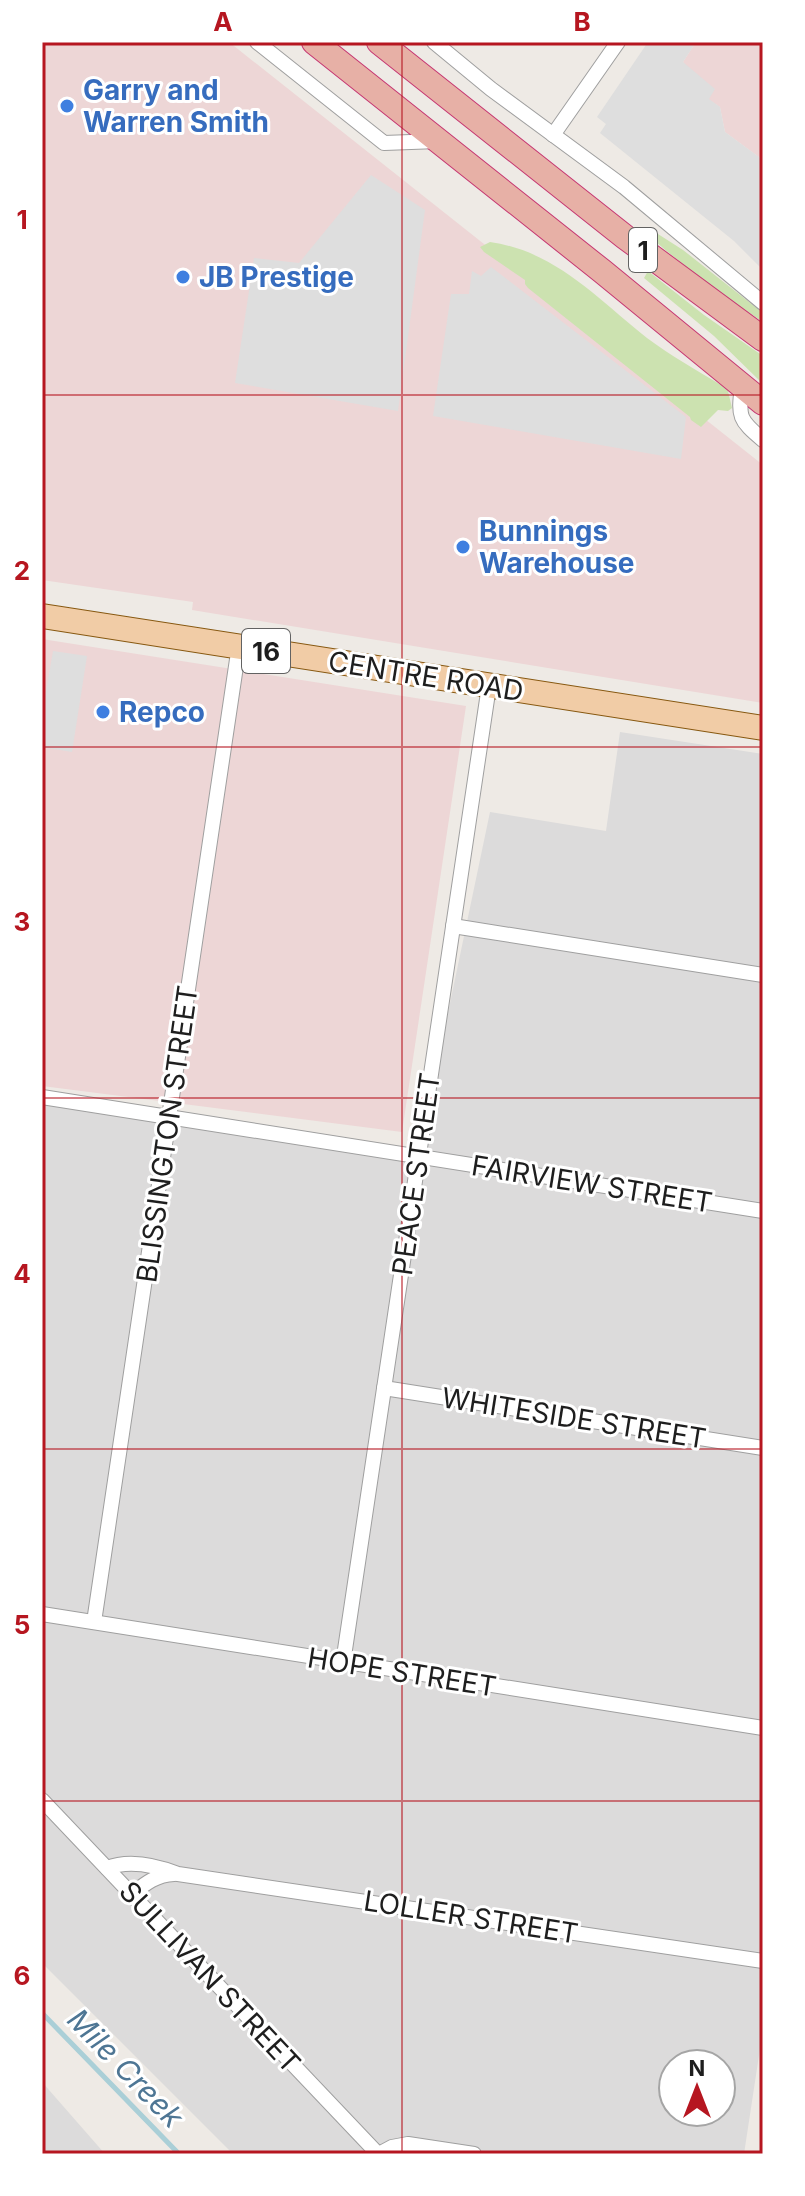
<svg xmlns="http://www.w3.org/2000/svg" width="805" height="2196" font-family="Inter,sans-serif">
<rect width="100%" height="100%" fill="#eeeae5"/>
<g fill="#dcdbdb" fill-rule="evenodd">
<path d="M620 732 763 754V2029L744 2154H233L42 1963V1101L418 1156 490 812 606 831ZM673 2064H721V2112H673Z"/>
<polygon points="42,2082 105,2154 42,2154"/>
</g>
<g fill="#edd6d6">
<polygon points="42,42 229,42 763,465 763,703 192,610 193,602 42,580"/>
<polygon points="696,42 763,42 763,160 725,132 720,107 708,99 683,62"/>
<polygon points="42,639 466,706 402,1132 42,1086"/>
</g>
<g fill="#cce2b0">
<path d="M647 227 683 250 763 313V322C734 303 706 282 679 261 667 251 654 242 646 230Z"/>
<path d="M490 242C555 251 598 299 647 338 670 355 696 370 721 385L728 391 732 408 728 411 718 410 701 427 691 420 690 417 528 288 525 284V280L484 252 480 247Z"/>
<polygon points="648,271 704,315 763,356 763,384 714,336 644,278"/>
</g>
<g fill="#dedede">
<polygon points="648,42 696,42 683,62 715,89 709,99 720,107 725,132 763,160 763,263 760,267 734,241 600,133 606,124 597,117"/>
<polygon points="371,175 425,210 398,411 235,383 254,258 299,263"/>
<polygon points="491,267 686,417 681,459 433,416 451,294 469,294 472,271 481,276"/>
<polygon points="53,651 87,656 72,752 42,747 42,714"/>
</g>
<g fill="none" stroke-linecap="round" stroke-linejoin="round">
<polyline stroke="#aacfd7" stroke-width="5" points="42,2013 179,2154"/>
<defs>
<g id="minor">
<polyline points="257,42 384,143 438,141"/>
<polyline points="434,42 491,89 624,187 763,303"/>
<polyline points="553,135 618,42"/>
<path d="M742 386C738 417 739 420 763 440"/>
<polyline points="453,926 763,975"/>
<polyline points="42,1097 763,1211"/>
<polyline points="384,1388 763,1448"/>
<polyline points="42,1614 763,1728"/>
<polyline points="94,1622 239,646"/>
<polyline points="343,1663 489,686"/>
<polyline points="42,1800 378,2154"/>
<path d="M107 1868C130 1859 155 1865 178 1874L763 1961"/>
<path d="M132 1894C146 1883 156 1875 174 1874"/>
<polyline points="379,2154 392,2147 408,2144 474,2154"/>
</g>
<polyline id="primary" points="42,616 763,728"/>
<g id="trunk">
<polyline points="314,42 602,271 763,403"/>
<polyline points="379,42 625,237 763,339"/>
</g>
</defs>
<use href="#minor" stroke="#9f9f9f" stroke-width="16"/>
<use href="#primary" stroke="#875810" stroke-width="26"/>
<use href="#trunk" stroke="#c63772" stroke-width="26"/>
<use href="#minor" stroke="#fff" stroke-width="14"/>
<use href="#primary" stroke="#f1cca6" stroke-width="24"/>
<use href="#trunk" stroke="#e7b0a6" stroke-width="24"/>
</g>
<path fill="none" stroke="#b61620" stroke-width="2" stroke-opacity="0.55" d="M402 42V2154M42 395H763M42 747H763M42 1098H763M42 1449H763M42 1801H763"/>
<g fill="#3f7fe0" stroke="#fff" stroke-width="3">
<circle cx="67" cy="106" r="8"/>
<circle cx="183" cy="277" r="8"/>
<circle cx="463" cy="547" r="8"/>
<circle cx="103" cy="712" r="8"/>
</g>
<g text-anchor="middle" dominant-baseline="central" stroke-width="6" stroke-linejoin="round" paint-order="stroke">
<g fill="#fff" stroke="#626262" stroke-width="2">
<rect x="629" y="228" width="28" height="44" rx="6"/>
<rect x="242" y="629" width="48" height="44" rx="6"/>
</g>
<g font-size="26" font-weight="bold" fill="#1e1e1e">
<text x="643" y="250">1</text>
<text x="266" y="651">16</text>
</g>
<g font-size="28" font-weight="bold" fill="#366cbe" stroke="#fff" text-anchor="start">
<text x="83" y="90">Garry and<tspan x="83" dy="32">Warren Smith</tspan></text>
<text x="199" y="277">JB Prestige</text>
<text x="479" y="531">Bunnings<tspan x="479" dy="32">Warehouse</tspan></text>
<text x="119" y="712">Repco</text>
</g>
<g font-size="28" fill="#1e1e1e" stroke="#fff">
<text transform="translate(426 676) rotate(9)">CENTRE ROAD</text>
<text transform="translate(167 1134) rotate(-82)">BLISSINGTON STREET</text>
<text transform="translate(416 1174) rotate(-82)">PEACE STREET</text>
<text transform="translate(592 1184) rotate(9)">FAIRVIEW STREET</text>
<text transform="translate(574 1418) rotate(9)">WHITESIDE STREET</text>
<text transform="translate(402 1672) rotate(9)">HOPE STREET</text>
<text transform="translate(471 1917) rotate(9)">LOLLER STREET</text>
<text transform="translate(210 1977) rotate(47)">SULLIVAN STREET</text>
</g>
<g font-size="30" font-style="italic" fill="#4e7694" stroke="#fff">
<text transform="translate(126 2068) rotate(46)">Mile Creek</text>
</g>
</g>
<rect width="805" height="2196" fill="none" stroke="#ffffff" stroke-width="88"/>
<g transform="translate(697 2088)"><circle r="38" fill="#ffffff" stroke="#a5a5a5" stroke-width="2"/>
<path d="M0-6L14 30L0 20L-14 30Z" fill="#b61620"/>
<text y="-12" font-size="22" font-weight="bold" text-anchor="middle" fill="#1e1e1e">N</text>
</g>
<rect x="44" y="44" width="717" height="2108" fill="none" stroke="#b61620" stroke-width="3"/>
<g font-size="26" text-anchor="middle" font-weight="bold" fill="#b61620">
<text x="223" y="31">A</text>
<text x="582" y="31">B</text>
<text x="22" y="229">1</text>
<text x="22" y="580">2</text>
<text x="22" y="931">3</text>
<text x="22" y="1283">4</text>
<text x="22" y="1634">5</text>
<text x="22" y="1985">6</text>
</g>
</svg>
